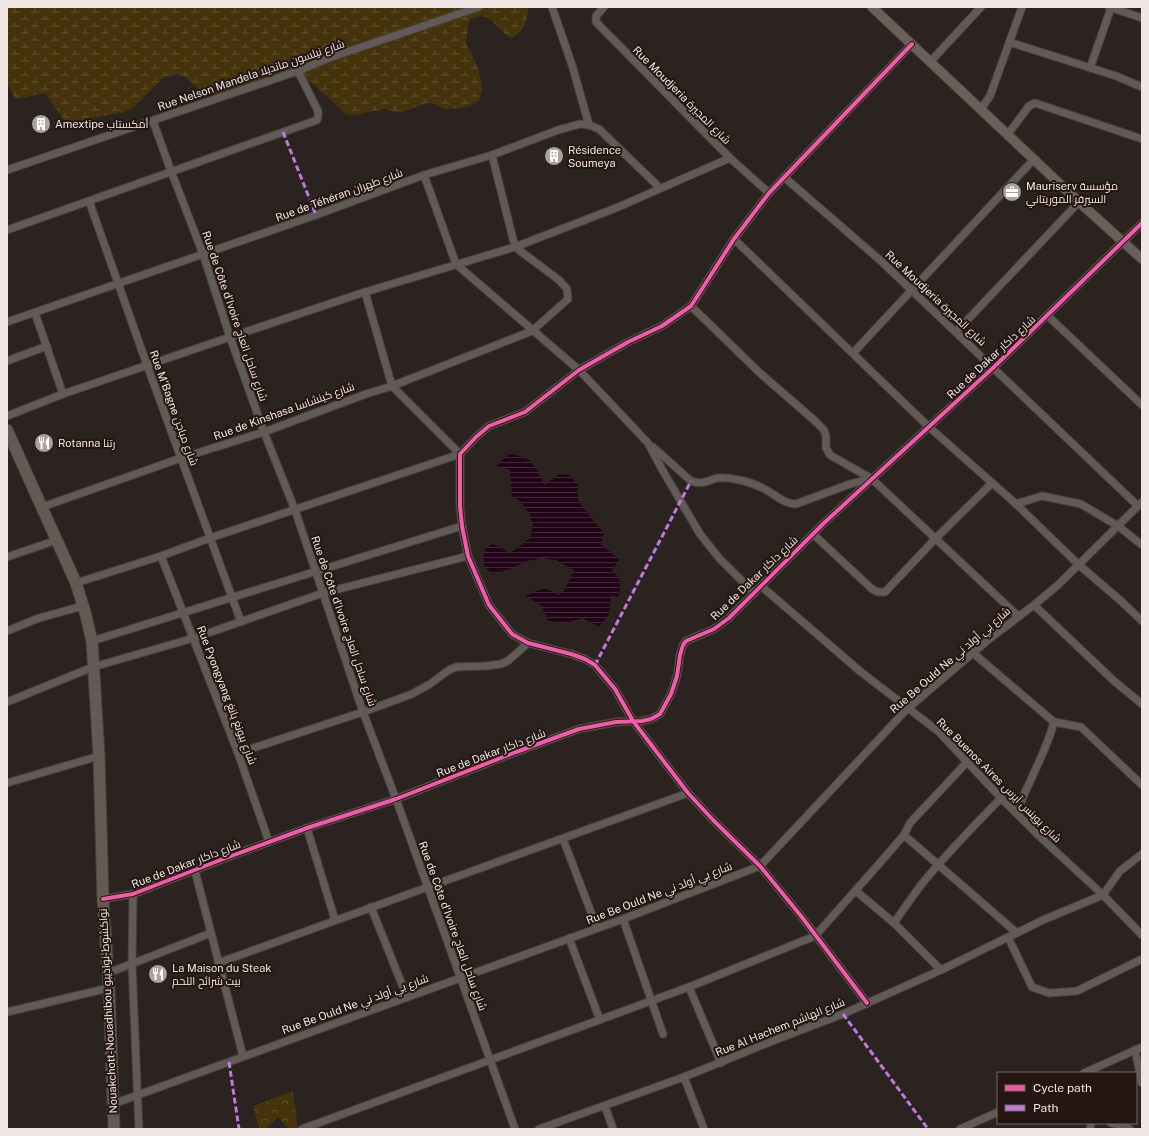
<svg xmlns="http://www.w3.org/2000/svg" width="1149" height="1136" font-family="'Public Sans',Cairo,sans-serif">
<defs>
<pattern id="wetland-marsh" width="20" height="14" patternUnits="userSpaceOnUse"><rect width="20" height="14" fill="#45340b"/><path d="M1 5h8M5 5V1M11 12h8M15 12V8" fill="none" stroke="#60512e"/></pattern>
<pattern id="park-crowns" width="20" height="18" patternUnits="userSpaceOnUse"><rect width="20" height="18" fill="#45340b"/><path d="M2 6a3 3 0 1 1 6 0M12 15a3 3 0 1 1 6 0" fill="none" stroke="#60512e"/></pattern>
<pattern id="water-rules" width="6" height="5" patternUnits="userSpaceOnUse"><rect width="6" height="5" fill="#220418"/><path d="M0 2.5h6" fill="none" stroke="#422939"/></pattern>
</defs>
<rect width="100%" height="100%" fill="#2b2320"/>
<path fill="url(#wetland-marsh)" d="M7 7H529C526 22 526 29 512 38 495 31 492 7 469 20L466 43 478 68 481 82 482 91 479 101 470 106 452 109H444L435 104 427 103 400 113 385 109 354 115 346 114 312 83 285 75 272 76 218 95 205 93 195 86 184 76 175 75 163 78 133 108 122 113 107 115 75 123 64 120 45 93 15 99 7 83Z"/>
<polygon fill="url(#park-crowns)" points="293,1091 298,1129 289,1129 278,1117 266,1129 259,1129 253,1106"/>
<path fill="url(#water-rules)" d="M509 454C534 457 534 465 545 485L559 474 569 475 578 484V500L587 513 604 533 601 544 619 560 612 570C621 580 622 584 618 597L611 595 609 615 599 627 582 618 566 623 548 621 542 606 526 596C540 589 544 585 558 595L564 591 574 570 556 560 542 558 527 561 510 569 493 574C482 567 482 561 485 549L492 544 501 547 509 554 530 538 533 525 530 514 521 502 512 496 510 470 496 466Z"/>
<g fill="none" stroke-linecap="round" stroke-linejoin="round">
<defs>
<g id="minor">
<polyline points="552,7 572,65 589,125"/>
<polyline points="604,7 596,16 596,22 730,158 769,193"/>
<polyline points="1109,7 1142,18"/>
<polyline points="1009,42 1116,76 1142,87"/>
<polyline points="930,62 981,7"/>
<polyline points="1090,68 1111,8"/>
<polyline points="981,109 990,96 1022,7"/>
<polyline points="153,121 171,171 203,254 230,337 264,432 295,510 363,712 396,799 515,1129"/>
<polyline points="1008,134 1029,106 1035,103 1142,139"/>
<polyline points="7,170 298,71 329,58 479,7"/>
<polyline points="424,175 456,264 579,370 648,443 663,471 700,534 719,558 754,593"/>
<polyline points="784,177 881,261 1138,506"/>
<polyline points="89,201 147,365 241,622"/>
<polyline points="7,230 317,120 318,117 318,111 298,71"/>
<polyline points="734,239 929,427 1016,504 1079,565 1121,601 1142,621"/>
<polyline points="691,306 761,374 814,420 824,430 826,436 826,448 830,455 872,479 1018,616"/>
<polyline points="35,313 63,394"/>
<polyline points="1048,316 1142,405"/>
<polyline points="7,322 316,215 424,175 492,155 558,130 580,124 589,125 599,129 660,188"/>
<polyline points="956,332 1079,202"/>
<polyline points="853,353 1034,159"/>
<polyline points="7,361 47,346"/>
<polyline points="7,416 63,394 230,337 365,292 515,247 616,208 730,158"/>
<path d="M653 447 691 481C701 485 707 481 717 478 725 477 732 478 739 480 749 482 760 486 768 491 778 497 785 504 796 504L850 484 870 479"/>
<polyline points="1016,504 1042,496 1081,504 1118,526 1142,545"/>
<polyline points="42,507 181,458 264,432 366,394 392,386 532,331 568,299 567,289 559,280 515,247 492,155"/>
<polyline points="813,534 872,589 878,592 885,592 936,538 992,483"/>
<polyline points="161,556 238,753 269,842"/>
<polyline points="7,557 57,540"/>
<polyline points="76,583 161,556 210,538 460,454 392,386 365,292"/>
<polyline points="761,586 861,672 939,732 1001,798 1038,835 1103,895 1142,935"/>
<polyline points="1034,605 1114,681 1142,704"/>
<polyline points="7,631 39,618 83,606"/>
<polyline points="92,641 462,526"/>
<polyline points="973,653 1054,722 1081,727 1142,785"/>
<polyline points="7,702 93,667 194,638 323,593 468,556"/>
<polyline points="238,753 363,712 412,694 430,684 449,670 456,667 486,666 501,664 508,661 528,643"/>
<polyline points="7,783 99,756"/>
<path d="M1017 813C1021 803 1024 793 1029 784 1038 763 1048 745 1054 722"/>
<polyline points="307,828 335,920"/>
<polyline points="904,835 1017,933"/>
<polyline points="563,839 597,928"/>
<polyline points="195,871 243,1056"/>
<polyline points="856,891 894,923"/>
<polyline points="133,894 132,965 139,1129"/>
<polyline points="103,899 133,894 223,859 307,828 396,799 516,752 579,729 616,722 642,721 651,719 660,714 671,694 677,676 680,655 683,645 686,641 714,629 729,618 824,523 994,367 1142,223"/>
<polyline points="371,907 407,997"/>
<polyline points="623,919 663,1034"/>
<polyline points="1008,937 1032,987 1049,993 1077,991 1142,959"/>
<polyline points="569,938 600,1020"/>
<polyline points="218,963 688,793"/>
<path d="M941 970 894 923C903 910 912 897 921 885 946 854 974 826 1001 798"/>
<polyline points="108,973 211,933"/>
<polyline points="689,987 721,1063"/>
<polyline points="867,1003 801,916 760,866 714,821 688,793 633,721 615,689 595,665 585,659 571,654 528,643 512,634 489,605 468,556 462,526 460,506 460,454 476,437 489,426 525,412 579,370 628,342 662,326 691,306 734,239 769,193 912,44"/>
<polyline points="7,1012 109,988"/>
<polyline points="1135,1050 1142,1083"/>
<polyline points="1084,1073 1142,1047"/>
<polyline points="684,1077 704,1129"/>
<polyline points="113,1104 623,919 760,866 907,709 988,640 1034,605 1058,585 1142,502"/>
<polyline points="605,1106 613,1129"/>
<polyline points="1111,1123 1130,1129"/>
<polyline points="302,1129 689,987 815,936 878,865 904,835 910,823 967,762"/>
<polyline points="539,1129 684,1077 780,1038 843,1014 941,970 1043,920 1103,895 1120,871 1142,854"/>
<polyline points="960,1129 998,1112"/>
<polyline points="1090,1129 1091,1123"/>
</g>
<polyline id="major" points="872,7 1079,202 1142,259"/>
<polyline id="highway" points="7,430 76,583 85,612 92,641 99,756 103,899 109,988 114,1129"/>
</defs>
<use href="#minor" stroke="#47403d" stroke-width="9"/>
<use href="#major" stroke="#47403d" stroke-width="11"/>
<use href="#highway" stroke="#47403d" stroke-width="13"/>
<use href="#minor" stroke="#615a57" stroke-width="7"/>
<use href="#major" stroke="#695f5b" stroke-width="9"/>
<use href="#highway" stroke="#645a53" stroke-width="11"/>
<g stroke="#bd7bd9" stroke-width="3" stroke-dasharray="6 3" stroke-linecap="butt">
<polyline points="283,132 316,215"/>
<polyline points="595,665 691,481"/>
<polyline points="843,1014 928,1129"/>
<polyline points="229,1062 239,1129"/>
</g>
<defs>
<g id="cycleway">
<polyline points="103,899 133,894 223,859 307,828 396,799 516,752 579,729 616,722 642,721 651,719 660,714 671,694 677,676 680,655 683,645 686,641 714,629 729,618 824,523 994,367 1142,223"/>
<polyline points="867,1003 801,916 760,866 714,821 688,793 633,721 615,689 595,665 585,659 571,654 528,643 512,634 489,605 468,556 462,526 460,506 460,454 476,437 489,426 525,412 579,370 628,342 662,326 691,306 734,239 769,193 912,44"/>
</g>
</defs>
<use href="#cycleway" stroke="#251613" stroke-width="6"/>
<use href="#cycleway" stroke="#f35aa7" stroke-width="4"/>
</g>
<defs>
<symbol id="building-disc" viewBox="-11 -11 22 22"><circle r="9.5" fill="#aba29f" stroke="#251613"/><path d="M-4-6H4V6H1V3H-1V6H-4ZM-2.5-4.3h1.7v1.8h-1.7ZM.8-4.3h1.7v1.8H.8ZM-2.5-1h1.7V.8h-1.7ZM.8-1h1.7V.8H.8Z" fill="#fff"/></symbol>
<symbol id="office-disc" viewBox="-11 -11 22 22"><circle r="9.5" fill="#aba29f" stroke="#251613"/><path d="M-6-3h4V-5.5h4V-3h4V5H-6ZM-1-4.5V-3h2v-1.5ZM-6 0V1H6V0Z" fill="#fff"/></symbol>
<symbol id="restaurant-disc" viewBox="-11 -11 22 22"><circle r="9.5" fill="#aba29f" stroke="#251613"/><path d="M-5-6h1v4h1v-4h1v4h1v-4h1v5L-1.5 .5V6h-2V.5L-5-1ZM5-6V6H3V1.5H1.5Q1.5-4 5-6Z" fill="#fff"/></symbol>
</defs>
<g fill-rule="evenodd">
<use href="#building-disc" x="30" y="113" width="22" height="22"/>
<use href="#building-disc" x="543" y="145" width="22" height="22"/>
<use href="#office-disc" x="1001" y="181" width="22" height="22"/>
<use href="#restaurant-disc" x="33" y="432" width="22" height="22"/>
<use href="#restaurant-disc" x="147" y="963" width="22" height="22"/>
</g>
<g text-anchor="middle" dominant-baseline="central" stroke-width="4" stroke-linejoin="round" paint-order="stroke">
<g font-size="11" fill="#f0e6e3" stroke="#251613">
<text transform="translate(251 75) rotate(-19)">Rue Nelson Mandela شارع نيلسون مانديلا</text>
<text transform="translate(682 95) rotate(45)">Rue Moudjeria شارع المجيرة</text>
<text transform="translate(339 195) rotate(-20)">Rue de Téhéran شارع طهران</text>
<text transform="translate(936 298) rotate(43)">Rue Moudjeria شارع المجيرة</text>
<text transform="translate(235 316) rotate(71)">Rue de Côte d'Ivoire شارع ساحل العاج</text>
<text transform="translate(991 357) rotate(-43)">Rue de Dakar شارع داكار</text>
<text transform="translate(174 408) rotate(70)">Rue M'Bagne شارع مباجن</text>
<text transform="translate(284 411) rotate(-20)">Rue de Kinshasa شارع كينشاسا</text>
<text transform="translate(754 578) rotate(-44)">Rue de Dakar شارع داكار</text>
<text transform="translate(344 621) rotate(71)">Rue de Côte d'Ivoire شارع ساحل العاج</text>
<text transform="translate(950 660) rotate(-41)">Rue Be Ould Ne شارع بي أولد ني</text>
<text transform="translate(227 695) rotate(69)">Rue Pyongyang شارع بيونغ يانغ</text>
<text transform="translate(491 753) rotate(-21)">Rue de Dakar شارع داكار</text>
<text transform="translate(999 780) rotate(45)">Rue Buenos Aires شارع بوينس آيرس</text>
<text transform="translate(186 864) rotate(-21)">Rue de Dakar شارع داكار</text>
<text transform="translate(659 893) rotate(-21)">Rue Be Ould Ne شارع بي أولد ني</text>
<text transform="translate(453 926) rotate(70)">Rue de Côte d'Ivoire شارع ساحل العاج</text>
<text transform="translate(355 1004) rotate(-20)">Rue Be Ould Ne شارع بي أولد ني</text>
<text transform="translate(108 1011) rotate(-93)">Nouakchott-Nouadhibou نواكشوط-نواذيبو</text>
<text transform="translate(780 1027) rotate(-22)">Rue Al Hachem شارع الهاشم</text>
</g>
<g font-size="11" fill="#f0e6e3" stroke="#251613" text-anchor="start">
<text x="55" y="124">Amextipe أمكستاب</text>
<text x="568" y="150">Résidence<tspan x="568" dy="13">Soumeya</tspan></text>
<text x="1026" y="186">Mauriserv مؤسسة<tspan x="1026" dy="13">السيرفر الموريتاني</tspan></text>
<text x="58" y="443">Rotanna رتنا</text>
<text x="172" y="968">La Maison du Steak<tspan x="172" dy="13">بيت شرائح اللحم</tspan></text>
</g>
</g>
<rect width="1149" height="1136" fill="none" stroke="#f0e6e3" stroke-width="16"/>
<rect x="997" y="1072" width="140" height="52" fill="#251613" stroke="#766966"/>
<rect x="1005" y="1085" width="20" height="6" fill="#f35aa7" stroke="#766966"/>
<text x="1033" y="1092" font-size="12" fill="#f0e6e3">Cycle path</text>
<rect x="1005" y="1105" width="20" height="6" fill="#bd7bd9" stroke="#766966"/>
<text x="1033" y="1112" font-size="12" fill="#f0e6e3">Path</text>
</svg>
